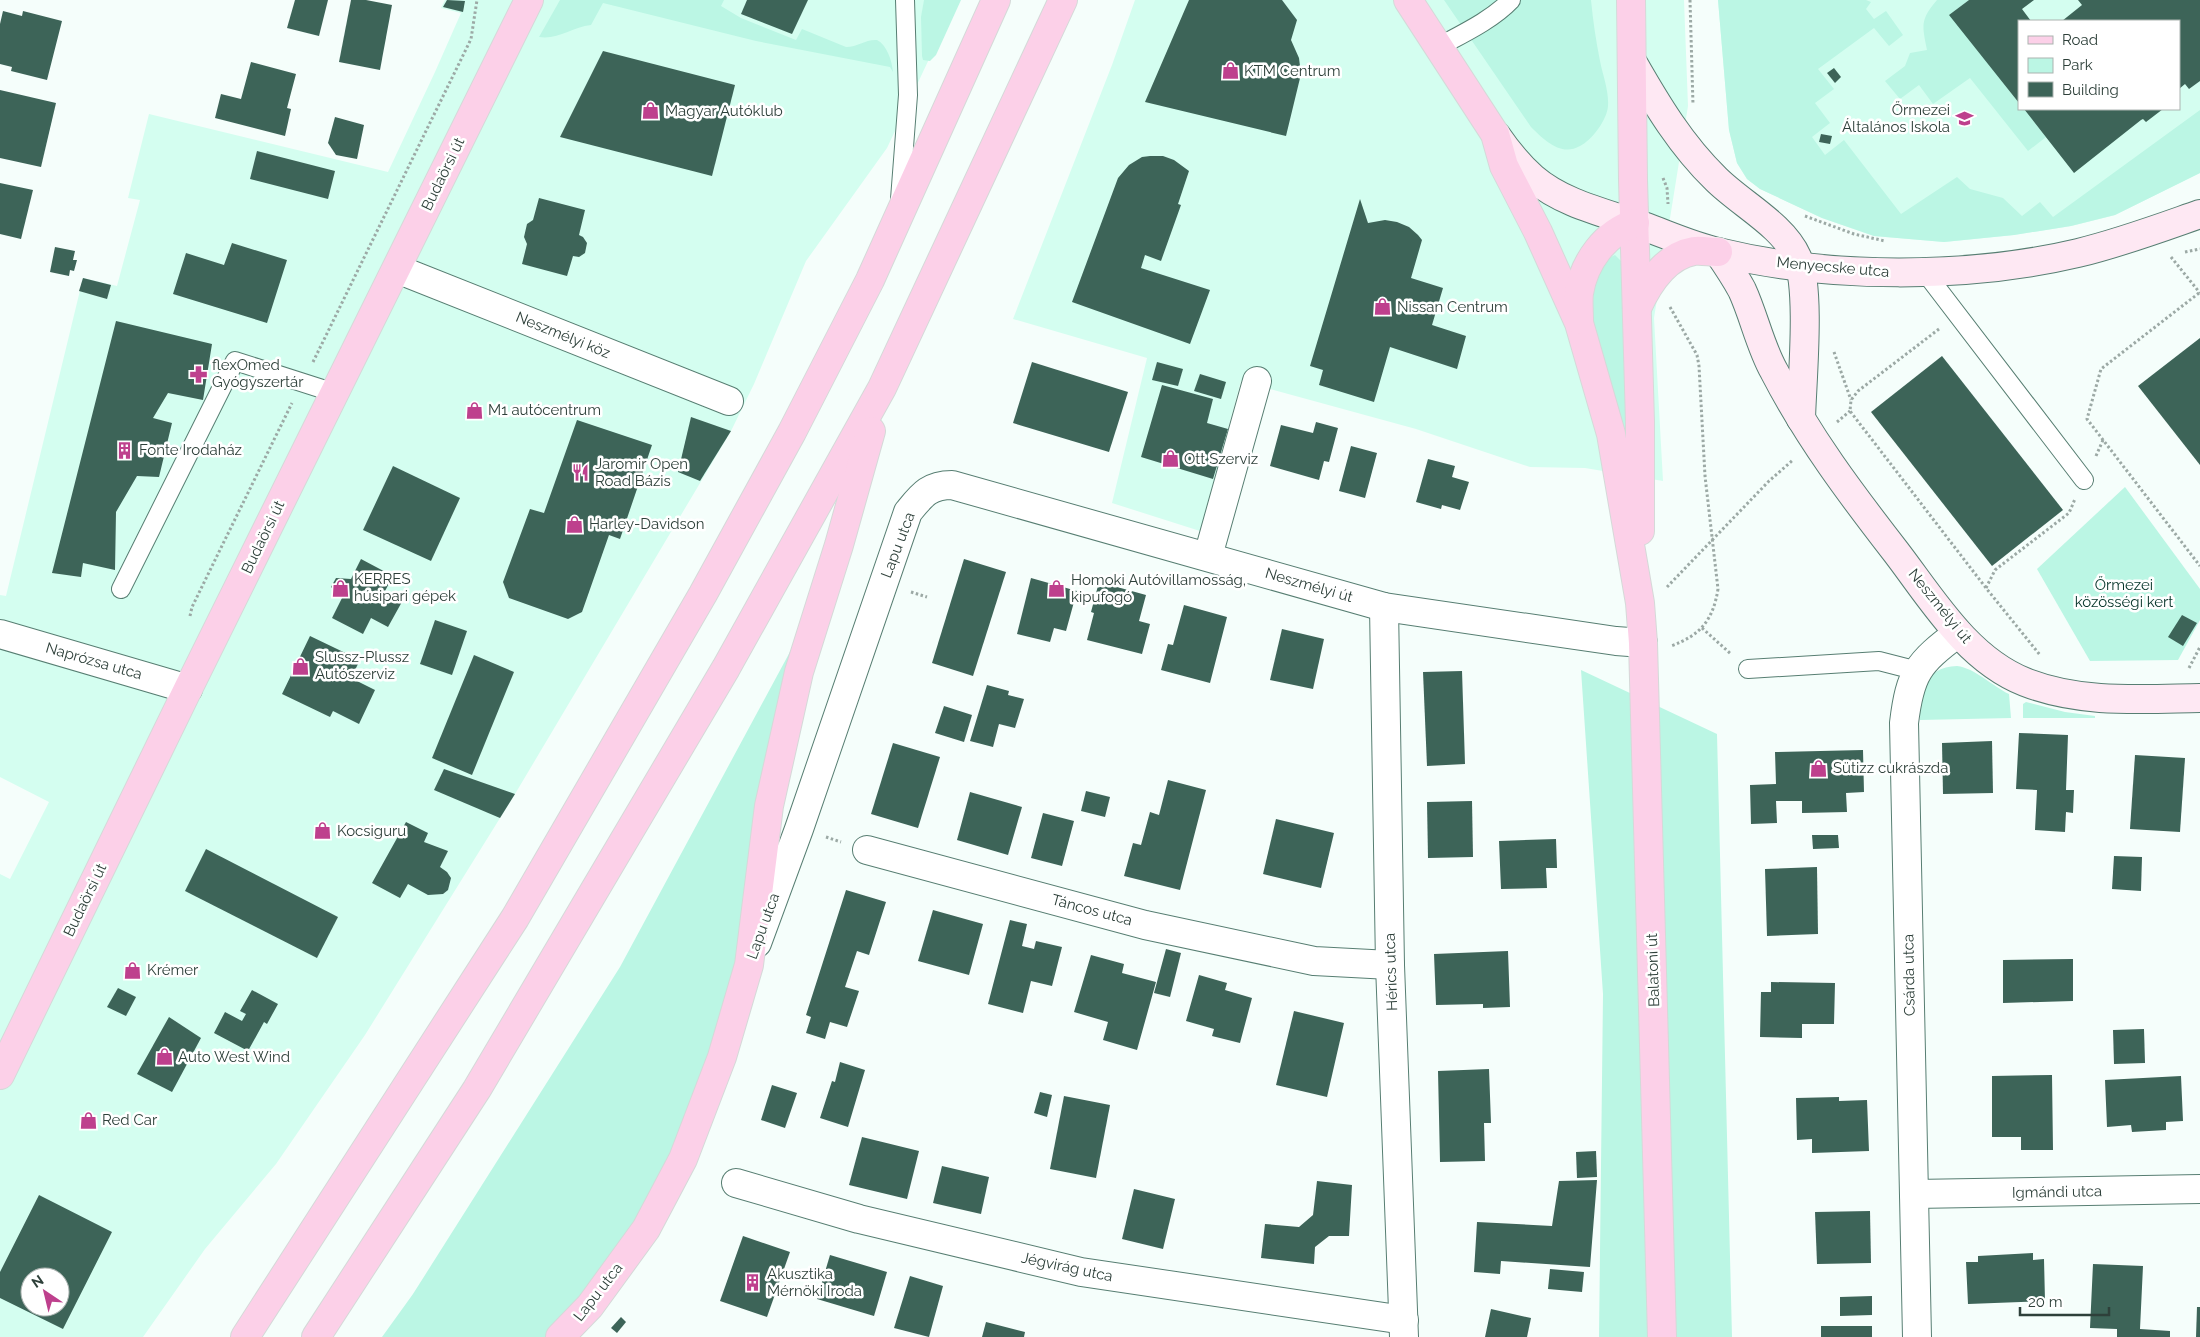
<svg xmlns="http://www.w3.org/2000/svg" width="2200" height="1337" font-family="Raleway,sans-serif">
<rect width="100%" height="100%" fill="#f5fefb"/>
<g fill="#d4fef0" fill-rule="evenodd">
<path d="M445 0H957L887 148 806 261 754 384 731 431 515 794 365 1035 276 1164 205 1249 143 1337H0V874L10 879 49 802 0 777V595L6 596 83 278 117 286 140 200 128 198 149 114 388 172 435 72 461 13 441 8ZM30 1277H60V1307H30Z"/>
<polygon points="1135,0 1684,0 1688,106 1654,318 1663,481 1585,468 1530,467 1416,429 1241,381 1200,531 1112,503 1147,358 1013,319 1112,65"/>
<path d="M1718 0H2200V173L2115 215 2071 226 2014 235 1944 242 1874 236 1822 218 1760 189 1747 179 1737 163 1729 130ZM2019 21H2179V109H2019Z"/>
</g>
<g fill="#bbf6e4">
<path d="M560 0H724L721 6 741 18 796 40 802 29 846 47C858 47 866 39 877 40 887 45 892 61 893 72L890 67 756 41 603 3 591 25C572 27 558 40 539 37Z"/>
<polygon points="924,0 961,0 936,55 930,61 923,60 922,56 921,17"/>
<path d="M1444 0H1591C1593 21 1596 41 1600 61 1603 76 1609 91 1608 106 1607 120 1592 140 1580 146 1561 157 1544 140 1531 127Z"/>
<polygon points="1718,0 1866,0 1871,2 1866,9 1874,19 1886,11 1903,35 1889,46 1874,28 1818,69 1834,89 1815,103 1830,123 1812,137 1825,155 1844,140 1901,214 1957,177 1970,189 2003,198 2022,216 2040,202 2053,217 2200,110 2200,173 2115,215 2071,226 2014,235 1944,242 1874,236 1822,218 1760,189 1747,179 1737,163 1729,130"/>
<path d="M1937 0H1969L1950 15 2019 103V109H2024L2046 137 2028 151 1970 78 1933 104 1919 85 1900 99 1885 81 1905 66 1910 53 1927 50C1922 25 1920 20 1937 0Z"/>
<path d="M1615 255 1622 262 1627 450C1614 405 1576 309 1602 269 1606 263 1609 257 1615 255Z"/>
<polygon points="2125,487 2200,589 2200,620 2178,660 2090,661 2037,569"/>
<polygon points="826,585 749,965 683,1159 560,1337 382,1337 413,1294 620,967"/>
<path d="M1957 666C1975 668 1992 686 2009 694L2011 718 1920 720C1920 693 1924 667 1957 666Z"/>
<polygon points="1581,670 1717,734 1732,1337 1599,1337 1603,994"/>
<polygon points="2026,702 2065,712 2095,716 2095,718 2023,718 2023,704"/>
</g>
<g fill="#3d6458" fill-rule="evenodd">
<polygon points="295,0 328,0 319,36 287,28"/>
<polygon points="351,0 366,0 392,5 380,70 339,62"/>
<polygon points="447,0 465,1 463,12 443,7"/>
<polygon points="747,0 808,0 792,34 741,14"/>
<polygon points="1189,0 1282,0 1297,20 1291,40 1299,58 1301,74 1286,136 1145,102"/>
<polygon points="1969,0 2034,0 2022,9 2031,21 2019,21 2019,103 1949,15"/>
<polygon points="2078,0 2200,0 2200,81 2189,89 2185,84 2179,89 2179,21 2062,21 2082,5"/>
<polygon points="3,11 22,16 23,11 62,21 47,80 11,71 12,67 0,64 0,24"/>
<polygon points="603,51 735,85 712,176 560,137"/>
<polygon points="251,62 296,74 287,108 291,109 285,136 215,118 221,94 241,99"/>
<polygon points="1834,68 1841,77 1835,83 1827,73"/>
<polygon points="0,90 56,103 41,167 0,158"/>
<polygon points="2024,109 2163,109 2146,122 2143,119 2141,120 2074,173"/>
<polygon points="335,117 364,125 357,159 336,155 328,143"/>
<polygon points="1821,134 1832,136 1830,144 1819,142"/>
<polygon points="257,151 335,171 328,199 250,179"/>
<polygon points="1150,156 1163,156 1174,160 1189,171 1178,204 1181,205 1161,261 1145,255 1141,268 1210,290 1190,344 1072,302 1118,178 1129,165 1142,157"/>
<polygon points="0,183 33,190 21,239 0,234"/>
<polygon points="539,198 585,210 579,235 583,237 587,243 585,253 579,257 573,256 567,276 522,264 527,244 524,237 527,224 533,220"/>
<polygon points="1360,199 1368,223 1385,220 1397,222 1409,227 1418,235 1422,240 1411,278 1443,288 1432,325 1466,336 1457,369 1390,347 1374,402 1319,385 1323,370 1310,366"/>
<polygon points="232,243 287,260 267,323 173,294 186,253 224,265"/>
<polygon points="55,247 75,251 73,260 77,260 74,271 70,270 69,276 50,272"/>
<polygon points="83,278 111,285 107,299 79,291"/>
<polygon points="116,321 212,344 203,400 168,393 153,418 172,423 159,477 137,476 116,512 115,570 83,563 81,577 52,573"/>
<polygon points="2200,338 2200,465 2138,386"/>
<polygon points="1942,356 2063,510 1992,566 1871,412"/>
<polygon points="1032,362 1128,392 1109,452 1013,423"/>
<polygon points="1157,362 1183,369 1178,386 1152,380"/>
<polygon points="1200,374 1226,382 1221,399 1194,391"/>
<polygon points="1162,385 1213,399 1207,423 1228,429 1213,479 1141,457"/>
<polygon points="691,417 731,431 700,481 678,472"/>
<polygon points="577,420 652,445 620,539 609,535 582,612 568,619 509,598 503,582 530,509 544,513"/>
<polygon points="1316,422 1338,428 1329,462 1324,461 1319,480 1270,466 1281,425 1313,433"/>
<polygon points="1351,446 1377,453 1365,498 1339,491"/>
<polygon points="1428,459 1455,466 1452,477 1469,482 1460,510 1442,505 1441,509 1416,502"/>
<polygon points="393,466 460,498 431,561 363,530"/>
<polygon points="361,559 393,576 385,591 403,600 388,627 371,618 363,634 332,618 342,598 331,587 336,578 351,579"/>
<polygon points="964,559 1006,572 973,676 932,663"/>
<polygon points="1031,578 1077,591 1066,631 1054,628 1050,642 1017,634"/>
<polygon points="1099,582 1146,595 1139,621 1150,624 1142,654 1087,640 1094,613 1091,612"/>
<polygon points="1184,605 1227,617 1210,683 1161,670 1168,644 1173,645"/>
<polygon points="2182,615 2197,623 2183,646 2168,637"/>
<polygon points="435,620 467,631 452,675 420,664"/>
<polygon points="1282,629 1324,639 1313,689 1270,680"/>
<polygon points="310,636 360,660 351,678 375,690 359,724 333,711 330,717 282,694"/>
<polygon points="474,655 514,672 472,775 432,758"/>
<polygon points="1462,671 1465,764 1427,766 1423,672"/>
<polygon points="987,685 1009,691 1008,695 1024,699 1015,728 999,724 993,747 970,741"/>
<polygon points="944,706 972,715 964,742 935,733"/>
<polygon points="2019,733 2068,735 2066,790 2074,790 2073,813 2066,812 2065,832 2035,830 2037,790 2016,789"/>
<polygon points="1992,741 1993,793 1943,794 1942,743"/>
<polygon points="893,743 940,757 918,828 871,814"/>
<polygon points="1863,750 1864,792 1846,793 1847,812 1802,813 1802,801 1776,801 1777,823 1751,824 1750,785 1776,784 1775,752"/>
<polygon points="2135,755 2185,758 2180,832 2130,829"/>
<polygon points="444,769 515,794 500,818 434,790"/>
<polygon points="1168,780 1206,790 1180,890 1124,876 1133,843 1141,845 1150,812 1159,815"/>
<polygon points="1086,791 1110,797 1105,817 1081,811"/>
<polygon points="970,792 1022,807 1008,855 957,840"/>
<polygon points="1472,801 1473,857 1428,858 1427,802"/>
<polygon points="1043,813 1074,821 1062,866 1031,858"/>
<polygon points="1276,819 1334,833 1321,888 1263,874"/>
<polygon points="406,822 428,833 424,842 448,851 440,867 447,872 451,878 448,890 443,894 428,895 408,884 400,898 372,883"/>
<polygon points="1812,835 1838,835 1839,848 1813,849"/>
<polygon points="1556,839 1557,868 1546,868 1547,888 1501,889 1499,841"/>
<polygon points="206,849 338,917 317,958 185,891"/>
<polygon points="2114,856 2142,857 2141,891 2112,889"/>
<polygon points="1817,867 1818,934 1767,936 1765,869"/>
<polygon points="846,890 886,902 869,955 857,951 845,987 859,991 847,1027 830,1022 825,1039 806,1033 811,1017 806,1015"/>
<polygon points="933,910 983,924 969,975 918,961"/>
<polygon points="1010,920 1027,924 1022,946 1034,949 1036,941 1062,947 1052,986 1031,981 1023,1013 988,1004"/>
<polygon points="1166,949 1181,953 1170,997 1154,993"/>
<polygon points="1508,951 1510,1007 1483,1008 1483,1004 1436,1005 1434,954"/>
<polygon points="1091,955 1124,964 1122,973 1156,982 1137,1050 1103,1040 1108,1022 1074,1012"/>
<polygon points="2073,959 2073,1001 2003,1003 2003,960"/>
<polygon points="1199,975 1227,983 1225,990 1252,998 1240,1043 1212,1036 1214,1029 1186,1021"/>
<polygon points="1771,982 1835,983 1834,1024 1802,1024 1802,1038 1760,1037 1761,992 1771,992"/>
<polygon points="118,988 136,997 126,1016 107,1007"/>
<polygon points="252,990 278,1004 267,1024 264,1022 248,1051 214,1033 225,1012 242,1021 246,1014 240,1011"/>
<polygon points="1294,1011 1344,1023 1327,1097 1276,1085"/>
<polygon points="169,1017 201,1038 172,1092 137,1074"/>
<polygon points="2144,1029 2145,1063 2114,1064 2113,1030"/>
<polygon points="840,1062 865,1070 848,1127 820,1118 832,1081 835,1082"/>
<polygon points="1489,1069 1491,1123 1484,1123 1485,1161 1440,1162 1438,1071"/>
<polygon points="2052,1075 2053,1150 2021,1150 2021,1137 1992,1137 1992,1076"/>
<polygon points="2181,1076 2183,1121 2166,1122 2166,1130 2132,1132 2131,1125 2107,1127 2105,1080"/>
<polygon points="772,1085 797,1093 785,1128 761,1120"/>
<polygon points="1040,1092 1052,1095 1047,1117 1034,1113"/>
<polygon points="1064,1096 1110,1105 1096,1178 1050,1169"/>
<polygon points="1839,1097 1839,1101 1867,1100 1869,1151 1812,1153 1812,1139 1797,1140 1796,1098"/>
<polygon points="862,1137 919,1151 907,1199 849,1185"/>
<polygon points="1596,1151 1597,1177 1577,1178 1576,1152"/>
<polygon points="942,1166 989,1177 981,1214 933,1203"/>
<polygon points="1597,1180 1590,1267 1501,1261 1500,1274 1474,1272 1477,1222 1552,1226 1559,1181"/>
<polygon points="1317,1181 1352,1185 1349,1236 1329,1236 1315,1247 1314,1264 1261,1258 1265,1224 1299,1227 1313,1215"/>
<polygon points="1134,1189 1175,1199 1163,1249 1122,1239"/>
<path d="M39 1195 112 1232 63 1329 0 1298V1272ZM30 1277H60V1307H30Z"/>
<polygon points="1870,1211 1871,1263 1817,1264 1815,1212"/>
<polygon points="743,1236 790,1252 767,1317 720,1301"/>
<polygon points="2033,1253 2033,1260 2044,1259 2045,1301 1968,1304 1966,1262 1978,1262 1978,1256"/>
<polygon points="830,1255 887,1272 874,1316 817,1299"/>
<polygon points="2093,1264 2143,1266 2140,1329 2170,1331 2170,1337 2117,1337 2117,1329 2090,1328"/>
<polygon points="1550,1269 1584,1272 1582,1292 1548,1289"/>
<polygon points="910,1276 943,1286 929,1337 894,1328"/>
<polygon points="1872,1296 1872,1315 1840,1316 1840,1297"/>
<polygon points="2197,1307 2200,1307 2200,1337 2196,1337"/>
<polygon points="1491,1309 1531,1318 1527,1337 1485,1337"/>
<polygon points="621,1317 626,1322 617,1333 611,1328"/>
<polygon points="986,1322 1025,1332 1024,1337 982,1337"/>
<rect x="1821" y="1326" width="51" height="11"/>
</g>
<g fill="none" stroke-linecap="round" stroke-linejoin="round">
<defs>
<g id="lane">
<path d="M1438 47C1462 34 1492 20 1511 0"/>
<polyline points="900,199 908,95 905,0"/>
<polyline points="1924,271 2084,480"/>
<polyline points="121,589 235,361 335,393"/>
<polyline points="1748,669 1879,661 1918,671"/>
</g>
<g id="street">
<polyline points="397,269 729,401"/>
<polyline points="1208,556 1257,381"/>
<polyline points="1384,607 1390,965 1404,1337"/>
<polyline points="0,634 188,689"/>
<polyline points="867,850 1145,925 1314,961 1390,965"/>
<path d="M757 943 799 829 908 512C922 495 929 485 952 485L1384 607 1616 641 1643 643"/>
<polyline points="736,1183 859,1219 1081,1272 1404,1320"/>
<polyline points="1914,1194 2200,1189"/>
<path d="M1917 1337 1904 723C1910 673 1918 663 1958 633"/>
</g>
<g id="secondary">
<path d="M1633 63C1657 105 1681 145 1716 179 1741 204 1783 225 1797 257 1811 288 1802 381 1801 419"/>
<path d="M1496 135C1507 151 1518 165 1533 178 1563 204 1606 213 1643 226 1668 235 1692 246 1718 252 1828 279 1968 279 2078 253 2120 243 2160 228 2200 214"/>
<path d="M1718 252C1727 265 1735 277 1742 290 1754 316 1760 346 1774 371 1808 437 1851 494 1896 552 1932 599 1967 659 2025 682 2081 704 2141 699 2200 698"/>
</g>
<g id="primary">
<polyline points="1408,0 1495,134 1504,166 1538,232 1579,323 1611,434 1640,603 1643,643 1662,1337"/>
<polyline points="1631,0 1633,180 1640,422 1640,531"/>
<path d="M1637 308C1648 284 1665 256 1694 251 1701 250 1710 252 1718 252"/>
<path d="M1579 320C1579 311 1578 302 1579 293 1584 262 1605 233 1635 223"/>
<polyline points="0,1075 188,689 529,0"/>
<polyline points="245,1337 515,918 703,594 792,432 870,280 996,0"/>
<polyline points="316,1337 477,1089 726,668 882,388 1063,0"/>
<polyline points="560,1337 590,1306 646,1229 683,1159 722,1057 749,965 769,806 799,672 839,545 871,431"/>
</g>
</defs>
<use href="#lane" stroke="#577e72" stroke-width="20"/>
<use href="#street" stroke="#577e72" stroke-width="30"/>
<use href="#secondary" stroke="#577e72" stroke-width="30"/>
<use href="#primary" stroke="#d5d9d8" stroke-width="30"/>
<g stroke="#9ca9a5" stroke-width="3" stroke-dasharray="2.5 2.5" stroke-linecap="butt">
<polyline points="1690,0 1693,105"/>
<polyline points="1663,178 1667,188 1668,204"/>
<polyline points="1805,216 1854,234 1885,241"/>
<polyline points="2185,252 2200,249"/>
<polyline points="2171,257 2200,293"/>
<polyline points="2199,293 2101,369 2087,419 2200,566"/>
<path d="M1670 307 1697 355 1699 366 1705 476 1718 589C1713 620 1701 635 1671 646"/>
<polyline points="1939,329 1858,391 1851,400 1850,411 1986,588 2040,655"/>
<polyline points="1834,352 1851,400"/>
<polyline points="313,362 471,39 477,0"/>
<polyline points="1837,422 1850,411"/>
<polyline points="2096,456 2103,440"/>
<polyline points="1667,587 1769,481 1793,460"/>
<polyline points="1986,588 1995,570 2069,513 2075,499"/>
<polyline points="911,592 927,597"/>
<polyline points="190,616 192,607 292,403"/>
<polyline points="1702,628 1731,654"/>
<polyline points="2189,668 2200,647"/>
<polyline points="826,837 841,842"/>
</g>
<use href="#lane" stroke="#fff" stroke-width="18"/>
<use href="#street" stroke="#fff" stroke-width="28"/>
<use href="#secondary" stroke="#fee8f3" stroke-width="28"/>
<use href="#primary" stroke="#fcd0e8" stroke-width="28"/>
</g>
<defs>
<symbol id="shop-bare" viewBox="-9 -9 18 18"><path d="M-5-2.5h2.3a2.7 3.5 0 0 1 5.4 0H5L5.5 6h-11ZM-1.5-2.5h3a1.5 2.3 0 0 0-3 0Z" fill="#be408d" stroke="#fff" stroke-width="2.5" paint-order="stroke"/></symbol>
<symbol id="school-bare" viewBox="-9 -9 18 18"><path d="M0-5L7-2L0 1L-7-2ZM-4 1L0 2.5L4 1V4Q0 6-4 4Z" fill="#be408d" stroke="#fff" stroke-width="2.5" paint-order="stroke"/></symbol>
<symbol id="pharmacy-bare" viewBox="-9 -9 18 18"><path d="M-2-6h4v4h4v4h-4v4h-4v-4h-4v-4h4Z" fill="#be408d" stroke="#fff" stroke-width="2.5" paint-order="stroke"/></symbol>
<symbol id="building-bare" viewBox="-9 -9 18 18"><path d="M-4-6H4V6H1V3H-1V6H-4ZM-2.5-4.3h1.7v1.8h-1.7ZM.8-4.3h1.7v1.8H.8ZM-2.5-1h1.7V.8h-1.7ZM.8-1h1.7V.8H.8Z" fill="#be408d" stroke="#fff" stroke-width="2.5" paint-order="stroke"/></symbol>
<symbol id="restaurant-bare" viewBox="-9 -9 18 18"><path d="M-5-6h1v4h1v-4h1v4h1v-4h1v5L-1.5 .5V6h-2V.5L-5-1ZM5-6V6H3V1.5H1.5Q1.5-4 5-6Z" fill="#be408d" stroke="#fff" stroke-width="2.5" paint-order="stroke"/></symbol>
</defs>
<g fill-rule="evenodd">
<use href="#shop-bare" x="1218" y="58" width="25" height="25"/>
<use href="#shop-bare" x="638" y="98" width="25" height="25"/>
<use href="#school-bare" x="1952" y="106" width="25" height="25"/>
<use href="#shop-bare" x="1370" y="294" width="25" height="25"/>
<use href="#pharmacy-bare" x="186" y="362" width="25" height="25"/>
<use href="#shop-bare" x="462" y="398" width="25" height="25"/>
<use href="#building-bare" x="112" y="438" width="25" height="25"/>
<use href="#shop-bare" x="1158" y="446" width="25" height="25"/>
<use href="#restaurant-bare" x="568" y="460" width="25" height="25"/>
<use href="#shop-bare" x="562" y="512" width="25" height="25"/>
<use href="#shop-bare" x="328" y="576" width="25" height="25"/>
<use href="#shop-bare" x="1044" y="576" width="25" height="25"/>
<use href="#shop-bare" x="288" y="654" width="25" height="25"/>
<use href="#shop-bare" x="1806" y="756" width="25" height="25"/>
<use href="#shop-bare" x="310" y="818" width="25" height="25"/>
<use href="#shop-bare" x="120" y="958" width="25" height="25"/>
<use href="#shop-bare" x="152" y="1044" width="25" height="25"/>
<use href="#shop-bare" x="76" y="1108" width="25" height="25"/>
<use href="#building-bare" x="740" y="1270" width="25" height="25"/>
</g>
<g text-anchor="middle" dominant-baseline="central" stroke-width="5" stroke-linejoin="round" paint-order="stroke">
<g font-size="15" fill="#2e403a" stroke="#fff" text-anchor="start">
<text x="1244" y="71">KTM Centrum</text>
<text x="1950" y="110" text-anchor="end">Őrmezei<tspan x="1950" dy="17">Általános Iskola</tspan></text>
<text x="665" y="111">Magyar Autóklub</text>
<text x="1397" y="307">Nissan Centrum</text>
<text x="212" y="365">flexOmed<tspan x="212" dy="17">Gyógyszertár</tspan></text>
<text x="488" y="410">M1 autócentrum</text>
<text x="139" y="450">Fonte Irodaház</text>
<text x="1184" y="459">Ott Szerviz</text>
<text x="595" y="464">Jaromir Open<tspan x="595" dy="17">Road Bázis</tspan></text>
<text x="589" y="524">Harley-Davidson</text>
<text x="354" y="579">KERRES<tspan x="354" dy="17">húsipari gépek</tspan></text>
<text x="1071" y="580">Homoki Autóvillamosság,<tspan x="1071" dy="17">kipufogó</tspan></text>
<text x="315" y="657">Slussz-Plussz<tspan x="315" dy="17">Autószerviz</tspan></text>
<text x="1833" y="768">Sütizz cukrászda</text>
<text x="337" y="831">Kocsiguru</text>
<text x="147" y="970">Krémer</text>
<text x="178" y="1057">Auto West Wind</text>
<text x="102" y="1120">Red Car</text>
<text x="767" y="1274">Akusztika<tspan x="767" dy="17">Mérnöki Iroda</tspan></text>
</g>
<g font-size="15" fill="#2e403a" stroke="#fff">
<text transform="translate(443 174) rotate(-64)">Budaörsi út</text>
<text transform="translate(1833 267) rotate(5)">Menyecske utca</text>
<text transform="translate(563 335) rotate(22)">Neszmélyi köz</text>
<text transform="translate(263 537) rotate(-64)">Budaörsi út</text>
<text transform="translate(898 545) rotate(-69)">Lapu utca</text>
<text transform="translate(1309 585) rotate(16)">Neszmélyi út</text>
<text transform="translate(1940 606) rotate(51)">Neszmélyi út</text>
<text transform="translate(94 661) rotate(16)">Naprózsa utca</text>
<text transform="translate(85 900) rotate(-64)">Budaörsi út</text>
<text transform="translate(1092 910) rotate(15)">Táncos utca</text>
<text transform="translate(763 926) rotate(-70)">Lapu utca</text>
<text transform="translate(1653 970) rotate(-92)">Balatoni út</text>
<text transform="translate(1391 972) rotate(-92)">Hérics utca</text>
<text transform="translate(1909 975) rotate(-91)">Csárda utca</text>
<text transform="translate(2057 1192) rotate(-1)">Igmándi utca</text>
<text transform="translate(1067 1267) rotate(12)">Jégvirág utca</text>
<text transform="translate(598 1292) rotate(-52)">Lapu utca</text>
</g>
<g font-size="15" fill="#053429" stroke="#fff">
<text x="2124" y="585">Őrmezei<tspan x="2124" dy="17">közösségi kert</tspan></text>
</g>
</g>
<rect x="2018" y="20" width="162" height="90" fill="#ffffff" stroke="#abb3b0"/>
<rect x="2028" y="36" width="25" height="8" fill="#fcd0e8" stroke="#abb3b0"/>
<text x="2062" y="45" font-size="15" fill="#2e403a">Road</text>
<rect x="2028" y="58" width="25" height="15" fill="#bbf6e4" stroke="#abb3b0"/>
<text x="2062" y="70" font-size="15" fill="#2e403a">Park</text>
<rect x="2028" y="82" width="25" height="15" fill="#3d6458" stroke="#abb3b0"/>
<text x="2062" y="95" font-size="15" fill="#2e403a">Building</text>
<g transform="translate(45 1292) rotate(325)"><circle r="24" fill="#ffffff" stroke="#abb3b0"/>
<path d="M0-4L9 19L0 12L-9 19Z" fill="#be408d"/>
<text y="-8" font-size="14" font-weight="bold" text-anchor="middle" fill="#2e403a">N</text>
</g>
<path d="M2020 1307v8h89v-8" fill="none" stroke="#2e403a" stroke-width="2.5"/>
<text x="2028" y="1307" font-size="15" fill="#2e403a" stroke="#ffffff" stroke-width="4" paint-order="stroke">20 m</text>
</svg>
